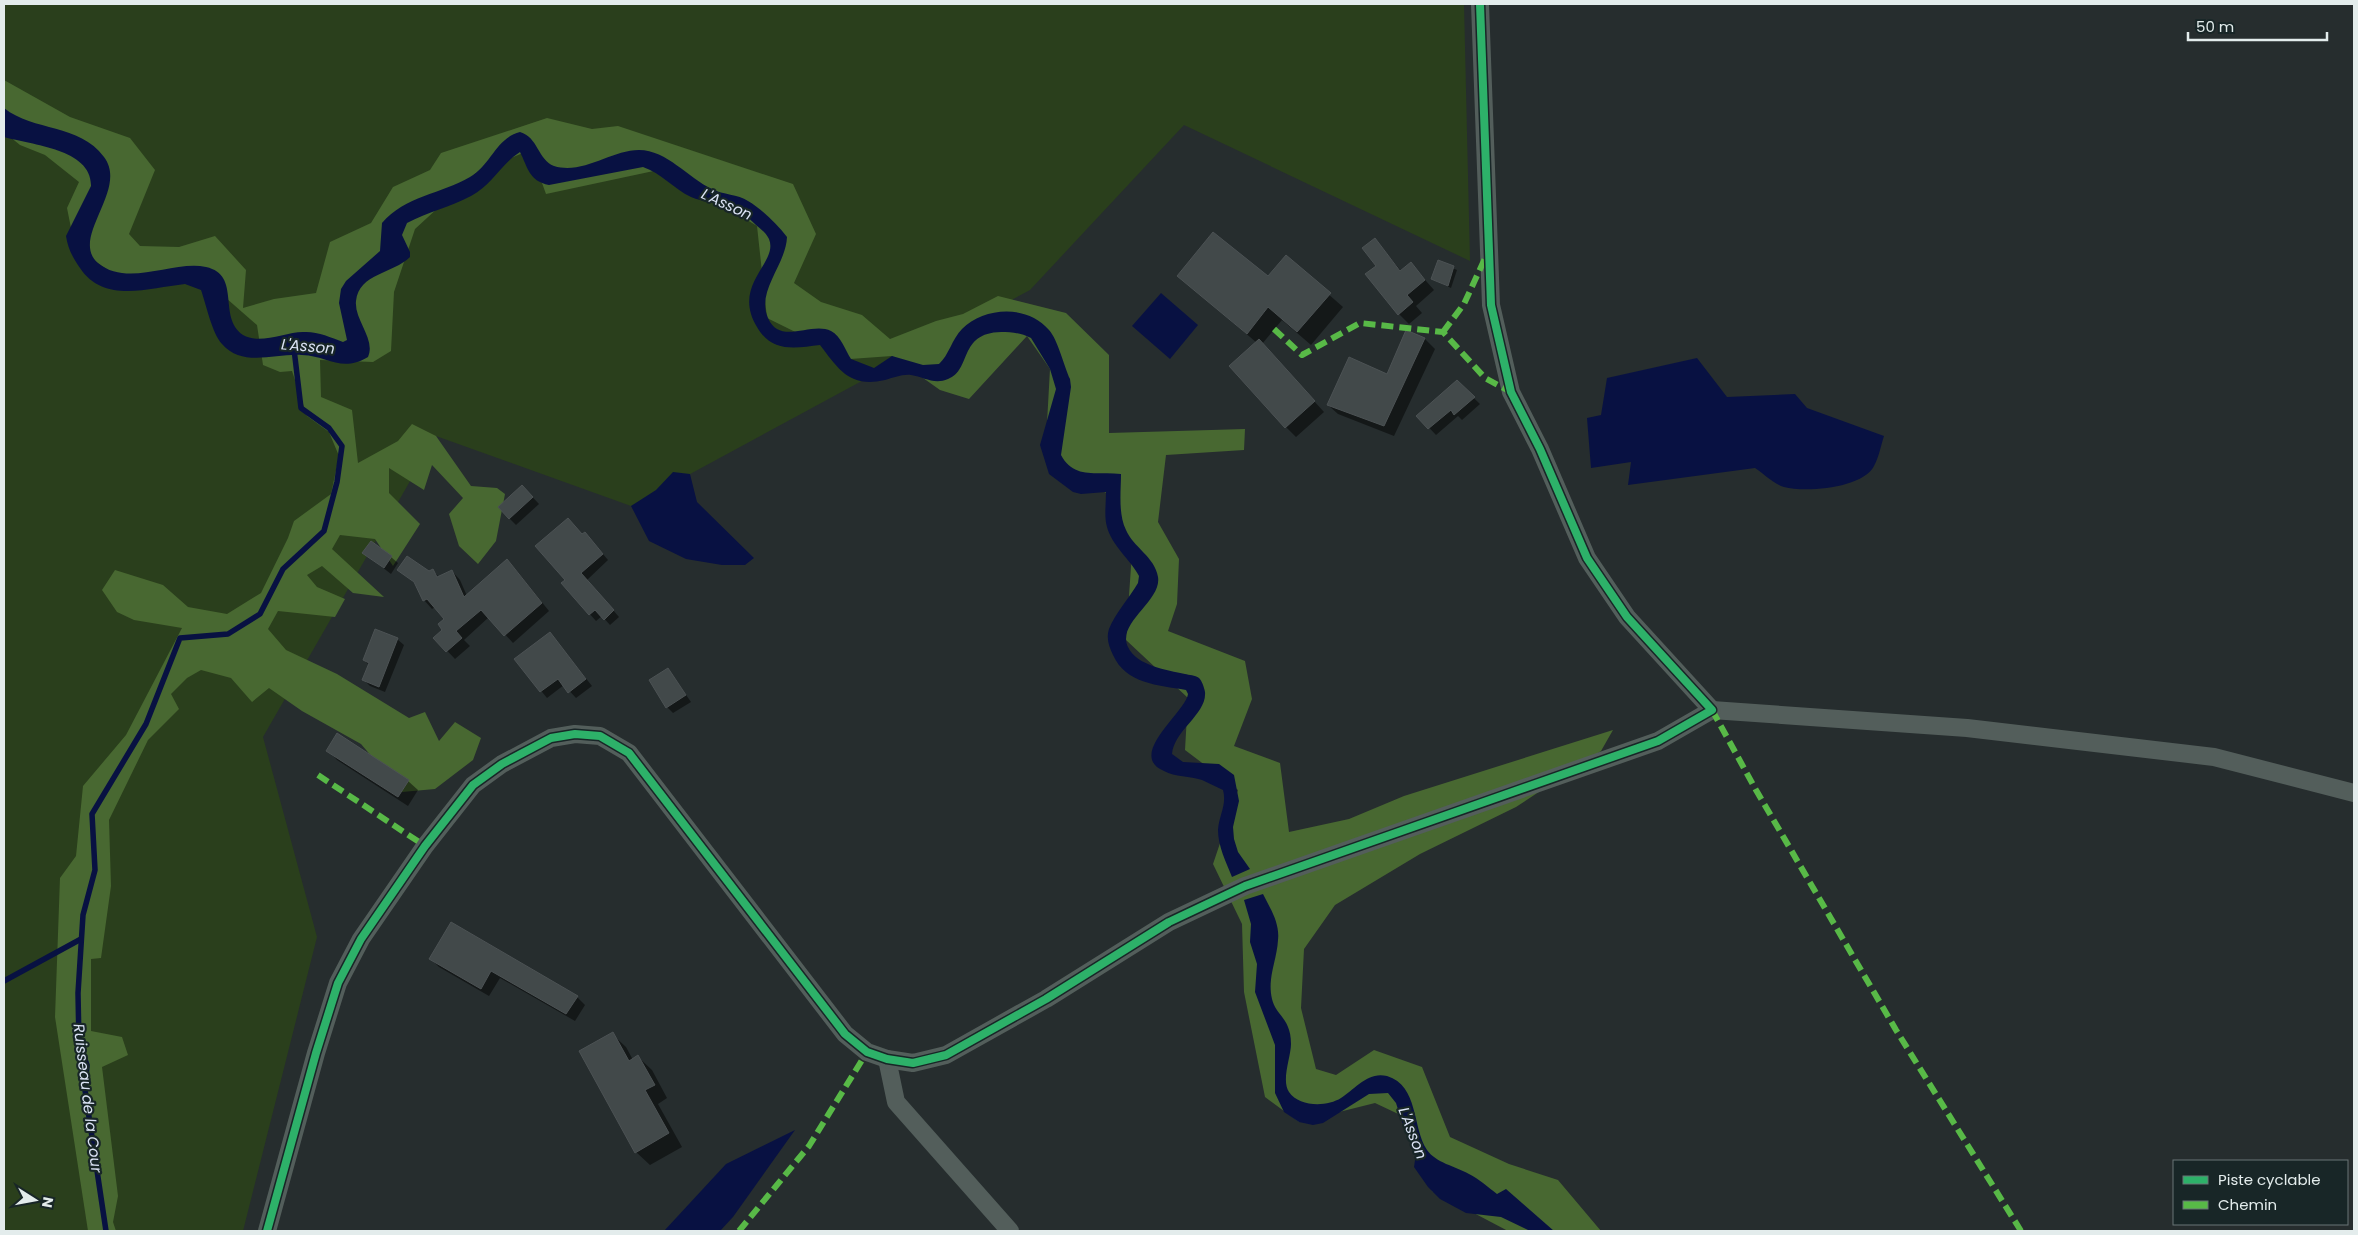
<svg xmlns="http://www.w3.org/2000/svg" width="2358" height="1235" font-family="Poppins,sans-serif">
<rect width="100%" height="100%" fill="#262d2e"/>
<polygon fill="#2a3f1c" points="4,4 1464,4 1470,261 1184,125 1030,290 631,506 436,436 263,737 317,937 243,1231 4,1231"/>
<polygon fill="#486831" points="4,80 70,117 130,138 155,170 129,234 140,246 179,247 215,236 246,270 243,308 274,299 316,293 330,242 371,223 393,187 430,170 441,153 547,118 592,129 618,126 793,184 816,234 794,283 821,302 862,315 890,339 936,321 963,314 998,296 1066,313 1109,355 1109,433 1245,429 1244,450 1166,455 1158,522 1179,559 1177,604 1168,631 1245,661 1252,699 1234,746 1280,763 1289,832 1349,819 1404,796 1613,730 1601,751 1516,807 1420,854 1335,905 1304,949 1301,1008 1316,1069 1336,1075 1374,1050 1422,1067 1450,1137 1509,1164 1558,1180 1601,1231 1508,1231 1432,1191 1411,1120 1375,1103 1299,1122 1265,1097 1244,992 1242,924 1213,864 1238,790 1185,750 1188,698 1126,640 1132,552 1112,495 1065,477 1047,423 1050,369 1027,336 969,399 940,390 892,356 850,359 767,318 757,226 663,169 546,194 530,150 476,173 415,229 394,292 391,351 373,362 320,360 321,397 352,410 358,463 398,441 412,424 436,436 471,486 497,488 505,494 496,541 478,564 459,546 449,514 463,498 432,465 424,490 389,468 389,493 420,524 393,566 375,539 340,535 332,549 384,597 353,593 322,566 307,575 317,587 345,599 335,617 278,611 268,629 286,650 337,674 409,718 425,712 439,741 455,722 481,738 473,760 435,789 402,792 361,744 302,711 269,688 252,702 231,678 201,670 187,678 171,694 179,709 148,740 109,820 111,886 101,958 91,959 91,1031 122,1037 128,1055 102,1067 118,1196 113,1222 116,1231 88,1231 55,1017 60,878 76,856 83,786 126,735 182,628 134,620 117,612 102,590 115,570 163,585 188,607 227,614 261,593 288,538 294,521 331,494 339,456 329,432 307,416 292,371 280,372 263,365 257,325 210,284 120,278 75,248 67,208 79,182 45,155 20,145 4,132"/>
<g fill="#081142">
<path d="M4 108C34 132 79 123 104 157 129 190 69 238 98 263 128 288 173 260 206 267 242 275 217 317 243 335 260 345 285 332 303 332 317 331 330 337 343 342L347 340 339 303 341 289 346 281 380 251 382 223C405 196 441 194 470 177 491 165 496 138 520 132 538 137 538 160 554 166 583 175 611 150 639 150 667 150 688 178 712 189 723 195 738 194 748 201 763 210 777 224 787 237 786 265 756 291 768 318 780 346 811 321 831 331 841 336 845 350 851 359L874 368 892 356 923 365 939 364C949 355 952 339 962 329 984 307 1027 304 1049 330 1058 340 1064 366 1070 379L1071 387 1061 455C1074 480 1098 471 1121 474 1121 491 1118 514 1126 530 1133 547 1155 557 1158 577 1162 601 1116 623 1128 647 1137 666 1167 670 1185 674 1189 675 1195 675 1199 678 1202 681 1204 687 1205 692 1207 714 1174 730 1172 754L1183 762 1219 764 1234 775 1239 801 1233 827 1234 839 1238 852 1250 869 1232 877C1226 862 1218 846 1218 830 1219 815 1227 805 1223 790 1216 787 1209 783 1202 780 1190 776 1175 777 1164 771 1126 755 1186 712 1188 694L1186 690C1158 685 1126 684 1113 655 1109 646 1106 639 1109 629 1115 614 1129 598 1138 583L1139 576C1130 559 1112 546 1107 527 1104 516 1106 504 1106 492L1081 494 1073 492 1049 474 1040 445 1056 389 1050 369 1031 338C1021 333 1012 332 1001 332 958 333 972 370 948 379 934 385 924 377 911 375 902 374 893 378 885 380 850 388 839 370 820 345 795 348 772 353 757 327 731 284 779 263 769 239 766 233 761 229 756 225 748 217 738 209 728 206 716 202 703 202 691 197 674 189 661 173 643 167L549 185C529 181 528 168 520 152 501 164 491 186 471 196 451 207 427 212 407 223L402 235 410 252V257C393 274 359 273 356 301 354 320 376 339 368 357 341 373 329 356 302 355 275 353 243 368 222 344 212 333 206 304 201 290L185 284C148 288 104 304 80 268 73 258 68 249 66 236L91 186C92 149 32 145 4 137Z"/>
<polygon points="1161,293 1198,325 1170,359 1132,326"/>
<path d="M1697 358 1727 397 1795 394 1807 408 1884 436C1881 445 1879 457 1874 466 1863 488 1806 493 1784 487 1774 484 1764 474 1755 468L1628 485 1631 462 1591 468 1587 418 1601 415 1607 378Z"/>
<polygon points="673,472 690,474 697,502 754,558 745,565 722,565 686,559 649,541 631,506 656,490"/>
<path d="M1263 894C1270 908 1280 923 1278 940 1277 960 1267 978 1272 999 1276 1016 1291 1018 1291 1044 1291 1057 1281 1080 1289 1092 1299 1107 1327 1107 1341 1098 1355 1089 1368 1071 1387 1076 1419 1086 1412 1127 1427 1150 1436 1163 1455 1166 1469 1174 1479 1179 1488 1187 1497 1194L1506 1189 1554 1231H1530L1501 1217 1466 1213 1440 1199 1428 1187 1414 1167 1417 1147 1402 1122 1396 1103 1388 1093 1369 1094 1323 1123 1313 1125 1299 1122 1284 1112 1275 1093V1045L1255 992 1257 964 1250 942 1251 924 1244 900Z"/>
<polygon points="795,1130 733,1217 720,1231 664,1231 726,1164"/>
</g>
<g fill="#0007">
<polygon points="1375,240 1402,272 1411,264 1434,290 1416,306 1422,313 1409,324 1399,314 1378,266"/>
<polygon points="1286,257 1343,307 1311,345 1282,320 1262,344 1324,412 1296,437 1286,427 1257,343 1179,276 1269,278"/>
<polygon points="1438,262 1457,270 1451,288 1432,279"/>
<polygon points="1407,332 1425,339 1435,349 1394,436 1338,414 1328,405 1388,376"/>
<polygon points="1457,382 1480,404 1462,420 1458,416 1436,435 1418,416"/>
<polygon points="522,486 539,504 516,525 499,508"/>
<polygon points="583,536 591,540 608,560 587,580 619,617 610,625 602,616 596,621 563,584 567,580"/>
<polygon points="364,553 391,557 398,563 391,574"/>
<polygon points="398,569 429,572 433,571 439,577 452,571 460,580 467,596 515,569 549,611 513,643 489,617 464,640 470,646 455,659 435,638 444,630 445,619 435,607 432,609 424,600 417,585"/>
<polygon points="550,633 592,686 576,698 564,685 547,698 516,660"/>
<polygon points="397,639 404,645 385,692 370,686 364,680 370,666 364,660"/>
<polygon points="668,669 691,702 673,713 667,707"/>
<polygon points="328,750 408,781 418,790 408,806 337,760"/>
<polygon points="451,923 577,997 585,1005 575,1021 500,978 489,996 439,967 431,959"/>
<polygon points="612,1034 626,1047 633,1060 638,1057 652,1070 667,1098 658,1104 682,1147 650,1165 636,1152"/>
</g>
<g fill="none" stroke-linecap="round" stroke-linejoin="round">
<g stroke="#081142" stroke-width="5.5">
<polyline points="4,981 81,939"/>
<polyline points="106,1231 85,1090 87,1065 79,1044 78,993 83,915 95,870 92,814 146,724 180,638 228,634 260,614 283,569 324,531 337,482 342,446 329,428 301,408 294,349"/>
</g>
</g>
<g fill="#42494a" stroke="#4c5254">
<polygon points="1213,232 1268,276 1286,255 1331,293 1297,332 1268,307 1247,334 1177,276"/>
<polygon points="1375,238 1400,271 1411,262 1425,280 1407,295 1413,302 1398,315 1365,274 1376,266 1362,248"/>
<polygon points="1438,260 1454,266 1448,286 1431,279"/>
<polygon points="1406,330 1425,338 1384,426 1327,405 1349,357 1387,374"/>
<polygon points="1259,339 1315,401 1285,428 1229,366"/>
<polygon points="1457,380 1475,397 1454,415 1451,410 1428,429 1416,416"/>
<polygon points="522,485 533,497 509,519 498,507"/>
<polygon points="568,518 582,534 585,532 603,554 581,573 614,610 604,620 595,610 589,615 561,583 565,580 535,546"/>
<polygon points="371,541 392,556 384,568 362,553"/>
<polygon points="407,556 429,571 433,569 437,577 452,570 464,597 507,559 542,603 504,636 481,610 456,631 462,638 446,652 433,638 442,630 438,624 444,619 427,599 423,601 414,582 397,570"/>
<polygon points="375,629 398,638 379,687 362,680 369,663 363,660"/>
<polygon points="550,632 586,679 568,693 558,679 540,692 514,659"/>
<polygon points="668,668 686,695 666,708 649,680"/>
<polygon points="337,733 409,780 398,797 326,751"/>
<polygon points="451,922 578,996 566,1014 491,971 481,989 429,959"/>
<polygon points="613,1032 629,1061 638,1055 655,1085 645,1090 669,1133 635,1153 579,1051"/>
</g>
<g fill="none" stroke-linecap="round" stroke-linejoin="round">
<g stroke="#535e5b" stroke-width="18">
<polyline points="1712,710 1967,728 2214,757 2354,793"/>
<polyline points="887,1059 896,1102 1010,1231"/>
<polyline points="267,1231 316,1053 338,983 361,939 425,846 473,785 502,764 551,738 575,734 600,736 629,753 845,1034 867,1052 887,1059 913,1063 946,1055 1046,999 1169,922 1245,886 1658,741 1712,710 1627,617 1587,558 1540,449 1511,392 1491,305 1480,4"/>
</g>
<g stroke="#58b947" stroke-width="6" stroke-dasharray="12 6" stroke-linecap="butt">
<polyline points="1274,329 1302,355 1360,323 1443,332 1485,378 1511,392"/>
<polyline points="1443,332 1464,304 1487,254"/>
<polyline points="1712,710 1756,790 1896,1030 2021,1231"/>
<polyline points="318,775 425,846"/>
<polyline points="739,1231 809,1146 867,1052"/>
</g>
<defs>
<polyline id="cycleway" points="267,1231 316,1053 338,983 361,939 425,846 473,785 502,764 551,738 575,734 600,736 629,753 845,1034 867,1052 887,1059 913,1063 946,1055 1046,999 1169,922 1245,886 1658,741 1712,710 1627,617 1587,558 1540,449 1511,392 1491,305 1480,4"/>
</defs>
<use href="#cycleway" stroke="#182627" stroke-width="11"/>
<use href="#cycleway" stroke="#2db169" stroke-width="8"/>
</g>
<g text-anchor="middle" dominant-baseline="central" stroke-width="4.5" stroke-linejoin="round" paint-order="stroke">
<g font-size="15" font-style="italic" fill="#dbe3f5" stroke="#182627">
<text transform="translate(727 204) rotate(25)">L'Asson</text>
<text transform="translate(308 346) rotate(5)">L'Asson</text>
<text transform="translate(88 1098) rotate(83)">Ruisseau de la Cour</text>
<text transform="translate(1413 1133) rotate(69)">L'Asson</text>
</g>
</g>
<rect width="2358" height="1235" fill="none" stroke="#e3ecec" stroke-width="10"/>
<rect x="2173" y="1160" width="175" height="65" fill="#182627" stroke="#697576"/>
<rect x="2183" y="1176" width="25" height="8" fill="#2db169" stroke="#697576"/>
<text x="2218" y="1185" font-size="15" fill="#e3ecec">Piste cyclable</text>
<rect x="2183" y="1201" width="25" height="8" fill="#58b947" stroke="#697576"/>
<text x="2218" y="1210" font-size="15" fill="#e3ecec">Chemin</text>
<g transform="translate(35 1200) rotate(101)" stroke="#182627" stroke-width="4" paint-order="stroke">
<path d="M0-4L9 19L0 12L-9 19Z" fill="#e3ecec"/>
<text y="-8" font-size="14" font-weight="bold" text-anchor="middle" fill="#e3ecec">N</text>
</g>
<path d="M2188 32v8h139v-8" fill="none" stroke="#e3ecec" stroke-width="2.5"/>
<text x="2196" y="32" font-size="15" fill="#e3ecec" stroke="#182627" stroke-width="4" paint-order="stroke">50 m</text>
</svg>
